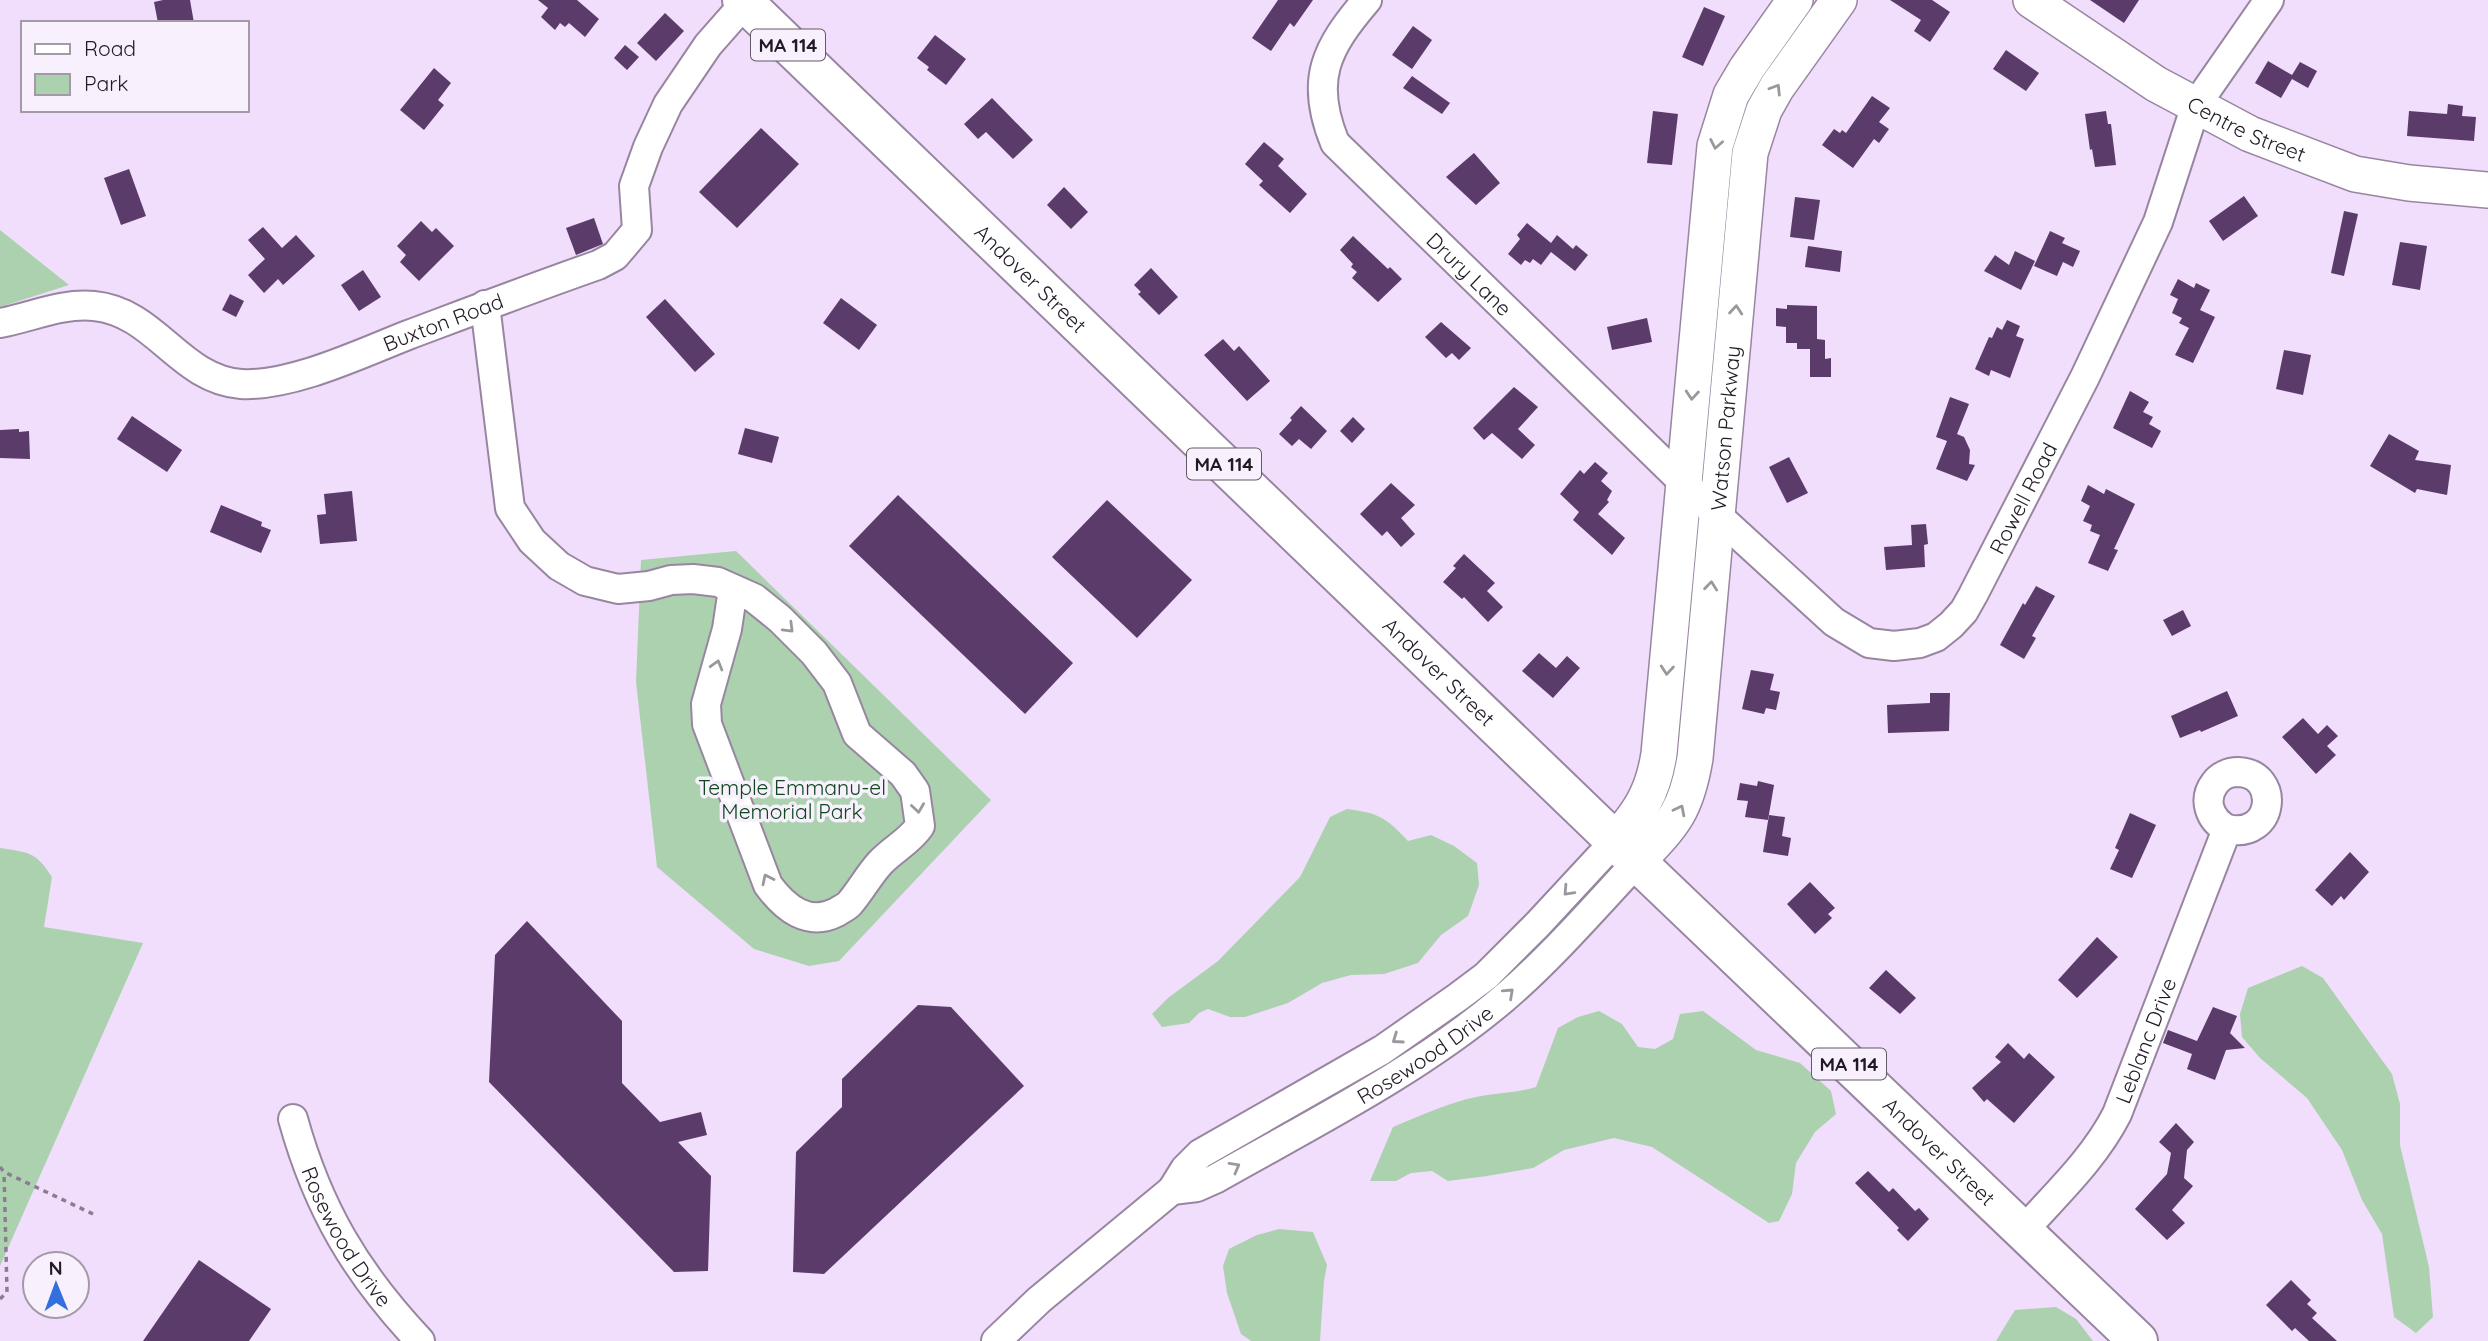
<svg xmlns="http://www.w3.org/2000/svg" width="2488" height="1341" font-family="Quicksand,sans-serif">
<rect width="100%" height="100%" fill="#f1defc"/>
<g fill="#acd1af">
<polygon points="0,230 69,285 0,307"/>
<polygon points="736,551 991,800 839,961 809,966 754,949 657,867 636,682 641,560"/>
<path d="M1347 809C1378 813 1386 817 1408 841L1431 835 1454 846 1477 863 1479 885 1468 916 1441 935 1418 963 1384 974 1351 975 1322 983 1288 1003 1245 1017H1230L1208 1009 1199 1013 1189 1023 1162 1027 1152 1014 1168 998 1218 961 1300 877 1330 817Z"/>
<path d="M0 848C30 853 35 851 52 877L44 927 143 943 0 1266Z"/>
<polygon points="2302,966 2323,978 2392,1074 2400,1104 2400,1145 2429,1267 2433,1317 2416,1333 2394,1317 2382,1234 2362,1200 2342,1150 2307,1098 2260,1058 2242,1037 2240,1014 2248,988"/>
<path d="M1599 1011 1622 1024 1638 1047 1655 1049 1673 1039 1680 1014 1703 1011 1756 1050 1800 1063 1831 1091 1836 1114 1815 1132 1796 1163 1792 1194 1779 1221 1769 1223 1652 1147 1614 1138 1564 1150 1533 1168 1487 1176 1448 1181 1432 1171 1411 1173 1396 1181H1370L1393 1127C1420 1116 1447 1103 1476 1097 1497 1093 1516 1093 1536 1087L1558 1028 1578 1017Z"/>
<polygon points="1279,1229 1313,1232 1327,1265 1324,1281 1320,1341 1251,1341 1241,1334 1227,1293 1223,1266 1229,1249 1257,1235"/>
<polygon points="2056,1307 2076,1319 2093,1341 1996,1341 2015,1310"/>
</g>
<g fill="#5b3b6a">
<polygon points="163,0 190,0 194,23 158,23 154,2"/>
<polygon points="538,0 577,0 599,19 585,37 569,23 565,27 560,23 555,30 541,17 548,8"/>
<polygon points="1278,0 1313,0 1294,27 1290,23 1271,51 1252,38"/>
<polygon points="1890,0 1932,0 1950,12 1930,42 1914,31 1921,20"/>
<polygon points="2090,0 2139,0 2124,23"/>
<polygon points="1704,7 1725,16 1703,66 1682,57"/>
<polygon points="665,13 684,31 656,61 637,43"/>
<polygon points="1413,26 1432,40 1412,69 1392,55"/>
<polygon points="935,35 966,59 946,85 927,70 929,67 917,58"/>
<polygon points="625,45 639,57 627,70 614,58"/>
<polygon points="2006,50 2039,73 2026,91 1993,69"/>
<polygon points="2268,61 2292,75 2300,62 2317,71 2308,88 2292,79 2281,98 2255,83"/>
<polygon points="434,68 451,83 438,100 444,105 424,130 400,110"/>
<polygon points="1412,76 1450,103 1442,114 1403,88"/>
<polygon points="1872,96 1890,108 1879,122 1889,129 1879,143 1874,139 1853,168 1822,145 1834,129 1840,133 1842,130 1846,133"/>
<polygon points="992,98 1033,140 1013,159 986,132 978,139 964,124"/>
<polygon points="2448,104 2463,106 2462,116 2476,117 2474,141 2407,136 2409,111 2447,114"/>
<polygon points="1653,111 1678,114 1672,165 1647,163"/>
<polygon points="2106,111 2108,124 2111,124 2116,165 2095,167 2092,149 2090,150 2085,114"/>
<polygon points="761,128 799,164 737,228 699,192"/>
<polygon points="1264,142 1284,159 1278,166 1307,194 1290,213 1259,185 1263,181 1245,164"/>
<polygon points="1474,153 1500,183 1476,205 1446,177"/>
<polygon points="129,169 146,216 121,225 104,178"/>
<polygon points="1064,187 1088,212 1071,229 1047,205"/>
<polygon points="2244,196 2258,216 2223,241 2209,221"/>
<polygon points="1795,197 1820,200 1814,240 1790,237"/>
<polygon points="2344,211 2358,214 2344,276 2331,273"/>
<polygon points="594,218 603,244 576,255 566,228"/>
<polygon points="421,221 432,232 436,228 454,246 419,281 400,262 406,255 397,246"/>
<polygon points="1527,223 1551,243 1557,235 1573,249 1576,245 1588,255 1575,271 1551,252 1541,265 1533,259 1530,263 1525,260 1521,265 1508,254 1520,239 1517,235"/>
<polygon points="263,227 282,248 296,235 315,256 283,285 278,279 264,293 248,275 265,259 248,240"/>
<polygon points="2050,231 2065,238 2062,243 2080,251 2073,267 2063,262 2057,276 2034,266"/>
<polygon points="1353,236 1388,269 1390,267 1402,279 1378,302 1352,278 1357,272 1351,267 1353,264 1340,250"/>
<polygon points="2400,242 2427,246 2420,290 2392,285"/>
<polygon points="1808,246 1842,251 1840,272 1805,267"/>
<polygon points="2015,251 2035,261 2021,290 1984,271 1995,255 2009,265"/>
<polygon points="1151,268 1178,297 1159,315 1138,294 1141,292 1134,285"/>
<polygon points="363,270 381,297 359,311 341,285"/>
<polygon points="2178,279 2194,288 2196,283 2210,290 2200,310 2215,317 2193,363 2175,355 2189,328 2179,323 2182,318 2172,313 2178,299 2170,295"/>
<polygon points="230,294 244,301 236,317 222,310"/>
<polygon points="841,298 877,325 859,350 823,323"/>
<polygon points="665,299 715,354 695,372 646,317"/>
<polygon points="1787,305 1817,306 1817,339 1825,340 1825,359 1831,358 1831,377 1810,377 1810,349 1797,349 1797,343 1786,343 1786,327 1776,326 1776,308 1787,309"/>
<polygon points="1647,318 1652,342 1612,350 1607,327"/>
<polygon points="2007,320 2020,326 2016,336 2024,339 2010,378 1991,370 1989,376 1975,369 1989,337 1992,338 1997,327 2002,330"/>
<polygon points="1441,322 1471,348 1459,360 1452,353 1446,358 1425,337"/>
<polygon points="1223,339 1234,351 1239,346 1270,381 1247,401 1204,355"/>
<polygon points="2284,350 2311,355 2303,395 2276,389"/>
<polygon points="1514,387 1538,407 1518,429 1535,445 1522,459 1492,433 1484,440 1473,428"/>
<polygon points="2130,391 2149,402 2143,412 2153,417 2149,424 2161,431 2152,448 2113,428"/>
<polygon points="1950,397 1969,404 1957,434 1964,437 1970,450 1969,464 1975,465 1967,481 1936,469 1947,441 1936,437"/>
<polygon points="1301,406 1327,431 1311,449 1299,439 1292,446 1279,434 1292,420 1290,418"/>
<polygon points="132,416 182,450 167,472 117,439"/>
<polygon points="1353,417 1365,429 1352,443 1340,431"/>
<polygon points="745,428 779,437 772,463 738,454"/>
<polygon points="19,429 19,432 29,431 30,459 0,458 0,430"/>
<polygon points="2389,434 2419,451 2415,460 2451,465 2447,495 2417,489 2415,493 2370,466"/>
<polygon points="1789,457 1808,493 1787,503 1769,467"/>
<polygon points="1595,462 1608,473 1601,481 1612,491 1607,500 1609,502 1598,514 1625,538 1612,555 1573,520 1579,512 1560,494 1580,470 1584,474"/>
<polygon points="1391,483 1415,505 1401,518 1415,534 1401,547 1387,531 1382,536 1360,514"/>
<polygon points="2088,485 2104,494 2106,489 2135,504 2114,549 2118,550 2108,571 2088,563 2100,535 2090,531 2092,525 2083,521 2090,506 2081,501"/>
<polygon points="352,491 357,541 320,544 317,515 326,514 324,494"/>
<polygon points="898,495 1073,663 1025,714 849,546"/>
<polygon points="1107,500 1192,580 1137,638 1052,557"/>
<polygon points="221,505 262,522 261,526 271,530 261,553 210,532"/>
<polygon points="1926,524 1928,544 1924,545 1925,567 1886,570 1884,547 1912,545 1911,525"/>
<polygon points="1464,554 1495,583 1487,591 1503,607 1488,622 1464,597 1462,599 1443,582 1456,568 1453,566"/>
<polygon points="2036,586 2055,596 2032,636 2036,638 2024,659 2000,645 2023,603 2025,605"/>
<polygon points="2183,610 2191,626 2172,636 2163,620"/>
<polygon points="1539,653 1556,668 1567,656 1580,668 1553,698 1522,671"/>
<polygon points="1751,670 1774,674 1770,690 1780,692 1776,710 1766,708 1764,714 1742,709"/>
<polygon points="2227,691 2238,716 2201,732 2200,730 2180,738 2171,716"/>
<polygon points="1930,693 1950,693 1949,731 1888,733 1887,705 1930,703"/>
<polygon points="2303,718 2318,734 2327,725 2338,736 2327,746 2336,755 2316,774 2282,737"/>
<polygon points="1758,781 1774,785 1768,820 1745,817 1748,801 1737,800 1740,783 1757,786"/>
<polygon points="2130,813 2156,825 2132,878 2110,869 2119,850 2115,848"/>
<polygon points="1769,815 1785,817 1782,836 1791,838 1788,856 1763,852"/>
<polygon points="2350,852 2369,872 2344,900 2341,896 2332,906 2315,890"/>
<polygon points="1810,882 1835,908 1828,914 1832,918 1815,934 1787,904"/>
<polygon points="527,921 622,1021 622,1083 660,1122 701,1112 707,1135 678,1142 711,1176 708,1271 674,1272 489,1082 495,955"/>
<polygon points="2097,937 2118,957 2077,998 2058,980"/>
<polygon points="1886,970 1916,998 1900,1014 1869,988"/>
<polygon points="918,1005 951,1007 1024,1086 824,1274 793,1272 796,1152 842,1107 842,1079"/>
<polygon points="2213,1007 2237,1016 2230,1033 2245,1048 2226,1050 2215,1080 2187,1069 2192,1054 2163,1043 2168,1030 2197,1041"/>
<polygon points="2008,1043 2024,1059 2029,1053 2055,1077 2014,1123 1987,1099 1984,1102 1972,1088 2001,1062 1995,1057"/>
<polygon points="2176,1123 2194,1142 2187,1150 2184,1178 2193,1186 2172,1210 2185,1223 2167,1240 2135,1209 2167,1174 2171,1153 2159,1142"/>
<polygon points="1868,1171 1889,1192 1893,1188 1915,1211 1919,1208 1929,1219 1908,1241 1897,1230 1899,1228 1855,1183"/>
<polygon points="199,1260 271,1309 249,1341 143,1341"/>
<polygon points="2291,1280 2311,1300 2307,1304 2317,1313 2312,1318 2337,1341 2309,1341 2295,1328 2292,1331 2266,1305"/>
</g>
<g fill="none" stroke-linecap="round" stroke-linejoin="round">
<defs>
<g id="minor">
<path id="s1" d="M1367 0C1326 48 1309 80 1335 143L1718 516 1834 622 1869 643 1894 646 1920 643 1936 637 1951 625 1964 611 1973 595 2085 377 2158 222 2196 105 2269 0"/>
<path d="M485 305 510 508 532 541 559 566 585 581 618 589 649 586 671 580 693 579 718 582 754 598 780 619 814 653 837 683 857 734 903 774 915 791 920 826C909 842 893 849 880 863 869 875 861 890 850 903 847 907 841 909 837 912 808 927 785 908 768 885L707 724 706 704 727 629 733 589"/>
<path id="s2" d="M0 323C32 317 61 303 94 306 156 312 179 379 241 384 291 387 362 353 408 335 472 311 535 287 598 265L615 256 637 230 634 186 648 147 668 104 708 45 745 3"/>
<path id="s3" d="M293 1119C318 1209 356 1273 420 1341"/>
<path id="s4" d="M1172 1190 1197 1187 1215 1179C1312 1124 1418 1071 1503 999 1551 958 1594 908 1637 862"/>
<path id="s5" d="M2024 1230C2057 1193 2094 1159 2117 1114L2227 829C2210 820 2202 800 2215 783 2220 776 2229 772 2238 772 2281 773 2275 840 2227 829"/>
<polyline points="996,1341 1039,1300 1172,1190 1185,1169 1200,1154 1382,1050 1458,997 1486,976 1538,924 1615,841"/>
</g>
<g id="major">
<path id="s6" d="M2031 0 2156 84 2250 134 2355 174 2409 183 2488 190"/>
<path d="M1615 841C1640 812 1653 793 1659 754L1715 146 1731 95 1747 68 1795 0"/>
<path id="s7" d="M1637 862C1673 824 1686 812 1695 758L1750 153 1764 110 1777 87 1839 0"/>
</g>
<g id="highway">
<path id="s8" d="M742 0 1615 841 2138 1341"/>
</g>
</defs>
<use href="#minor" stroke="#9886a1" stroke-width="32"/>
<use href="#major" stroke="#9886a1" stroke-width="38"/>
<use href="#highway" stroke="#9886a1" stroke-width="42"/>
<g stroke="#8a7d92" stroke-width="3.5" stroke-dasharray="5 5" stroke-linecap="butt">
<polyline points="0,1167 4,1172 93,1214"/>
<polyline points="0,1299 7,1292 4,1172"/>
</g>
<use href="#minor" stroke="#fff" stroke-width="28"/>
<use href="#major" stroke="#fff" stroke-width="35"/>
<use href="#highway" stroke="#fff" stroke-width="38"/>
</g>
<defs><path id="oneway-chevron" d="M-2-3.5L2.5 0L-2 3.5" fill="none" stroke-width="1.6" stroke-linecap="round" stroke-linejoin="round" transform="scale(1.75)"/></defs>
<g stroke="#9b989d">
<use href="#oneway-chevron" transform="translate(1776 89) rotate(-58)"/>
<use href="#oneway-chevron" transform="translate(1716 144) rotate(101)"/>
<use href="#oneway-chevron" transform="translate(1736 310) rotate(-85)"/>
<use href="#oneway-chevron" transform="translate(1692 395) rotate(95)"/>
<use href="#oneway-chevron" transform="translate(1711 586) rotate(-84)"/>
<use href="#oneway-chevron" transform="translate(789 628) rotate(45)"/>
<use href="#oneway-chevron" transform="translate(717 665) rotate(-74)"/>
<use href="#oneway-chevron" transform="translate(1667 670) rotate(95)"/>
<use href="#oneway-chevron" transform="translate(918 808) rotate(82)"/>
<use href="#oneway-chevron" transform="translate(1680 810) rotate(-63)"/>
<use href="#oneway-chevron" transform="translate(767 879) rotate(-116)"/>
<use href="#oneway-chevron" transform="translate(1568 891) rotate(133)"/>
<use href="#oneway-chevron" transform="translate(1509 993) rotate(-43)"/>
<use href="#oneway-chevron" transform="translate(1397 1039) rotate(145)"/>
<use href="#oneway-chevron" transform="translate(1235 1167) rotate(-29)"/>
</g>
<g text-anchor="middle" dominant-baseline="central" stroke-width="7" stroke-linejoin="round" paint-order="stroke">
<g fill="#f8f0fc" stroke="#625a66" stroke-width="2">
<rect x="751" y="29.5" width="74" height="31" rx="5"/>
<rect x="1187" y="448.5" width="74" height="31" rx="5"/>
<rect x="1812" y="1048.5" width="74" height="31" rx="5"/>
</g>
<g font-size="19" font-weight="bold" fill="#211a25">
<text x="788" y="45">MA 114</text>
<text x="1224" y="464">MA 114</text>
<text x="1849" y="1064">MA 114</text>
</g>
<g font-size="21" fill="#211a25" stroke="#f8f0fc">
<text stroke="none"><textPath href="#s6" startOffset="252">Centre Street</textPath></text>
<text stroke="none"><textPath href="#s1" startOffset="345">Drury Lane</textPath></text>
<text stroke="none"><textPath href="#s8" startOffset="401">Andover Street</textPath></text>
<text stroke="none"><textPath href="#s2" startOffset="478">Buxton Road</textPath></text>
<text stroke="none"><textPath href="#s7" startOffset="453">Watson Parkway</textPath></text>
<text stroke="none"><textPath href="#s1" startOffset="1124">Rowell Road</textPath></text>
<text stroke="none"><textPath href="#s8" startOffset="968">Andover Street</textPath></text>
<text stroke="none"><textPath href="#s5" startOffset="228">Leblanc Drive</textPath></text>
<text stroke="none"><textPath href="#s4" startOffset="289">Rosewood Drive</textPath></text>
<text stroke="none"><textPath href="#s8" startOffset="1661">Andover Street</textPath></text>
<text stroke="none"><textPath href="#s3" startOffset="130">Rosewood Drive</textPath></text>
</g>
<g font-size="21" fill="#0e481d" stroke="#f8f0fc">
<text x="792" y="787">Temple Emmanu-el<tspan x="792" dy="24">Memorial Park</tspan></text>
</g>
</g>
<rect x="21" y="21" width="228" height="91" fill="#f8f0fc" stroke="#a29aa6" stroke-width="2"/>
<rect x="35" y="44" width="35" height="10" fill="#ffffff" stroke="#a29aa6" stroke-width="2"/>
<text x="84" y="56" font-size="21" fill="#211a25">Road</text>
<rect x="35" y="74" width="35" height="21" fill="#acd1af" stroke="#a29aa6" stroke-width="2"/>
<text x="84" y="91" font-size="21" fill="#211a25">Park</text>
<g transform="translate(56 1285) rotate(359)"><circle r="33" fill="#f8f0fc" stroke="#a29aa6" stroke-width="2"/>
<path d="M0-5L12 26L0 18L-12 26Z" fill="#336fdd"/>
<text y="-10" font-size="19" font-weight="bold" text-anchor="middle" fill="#211a25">N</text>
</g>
</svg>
